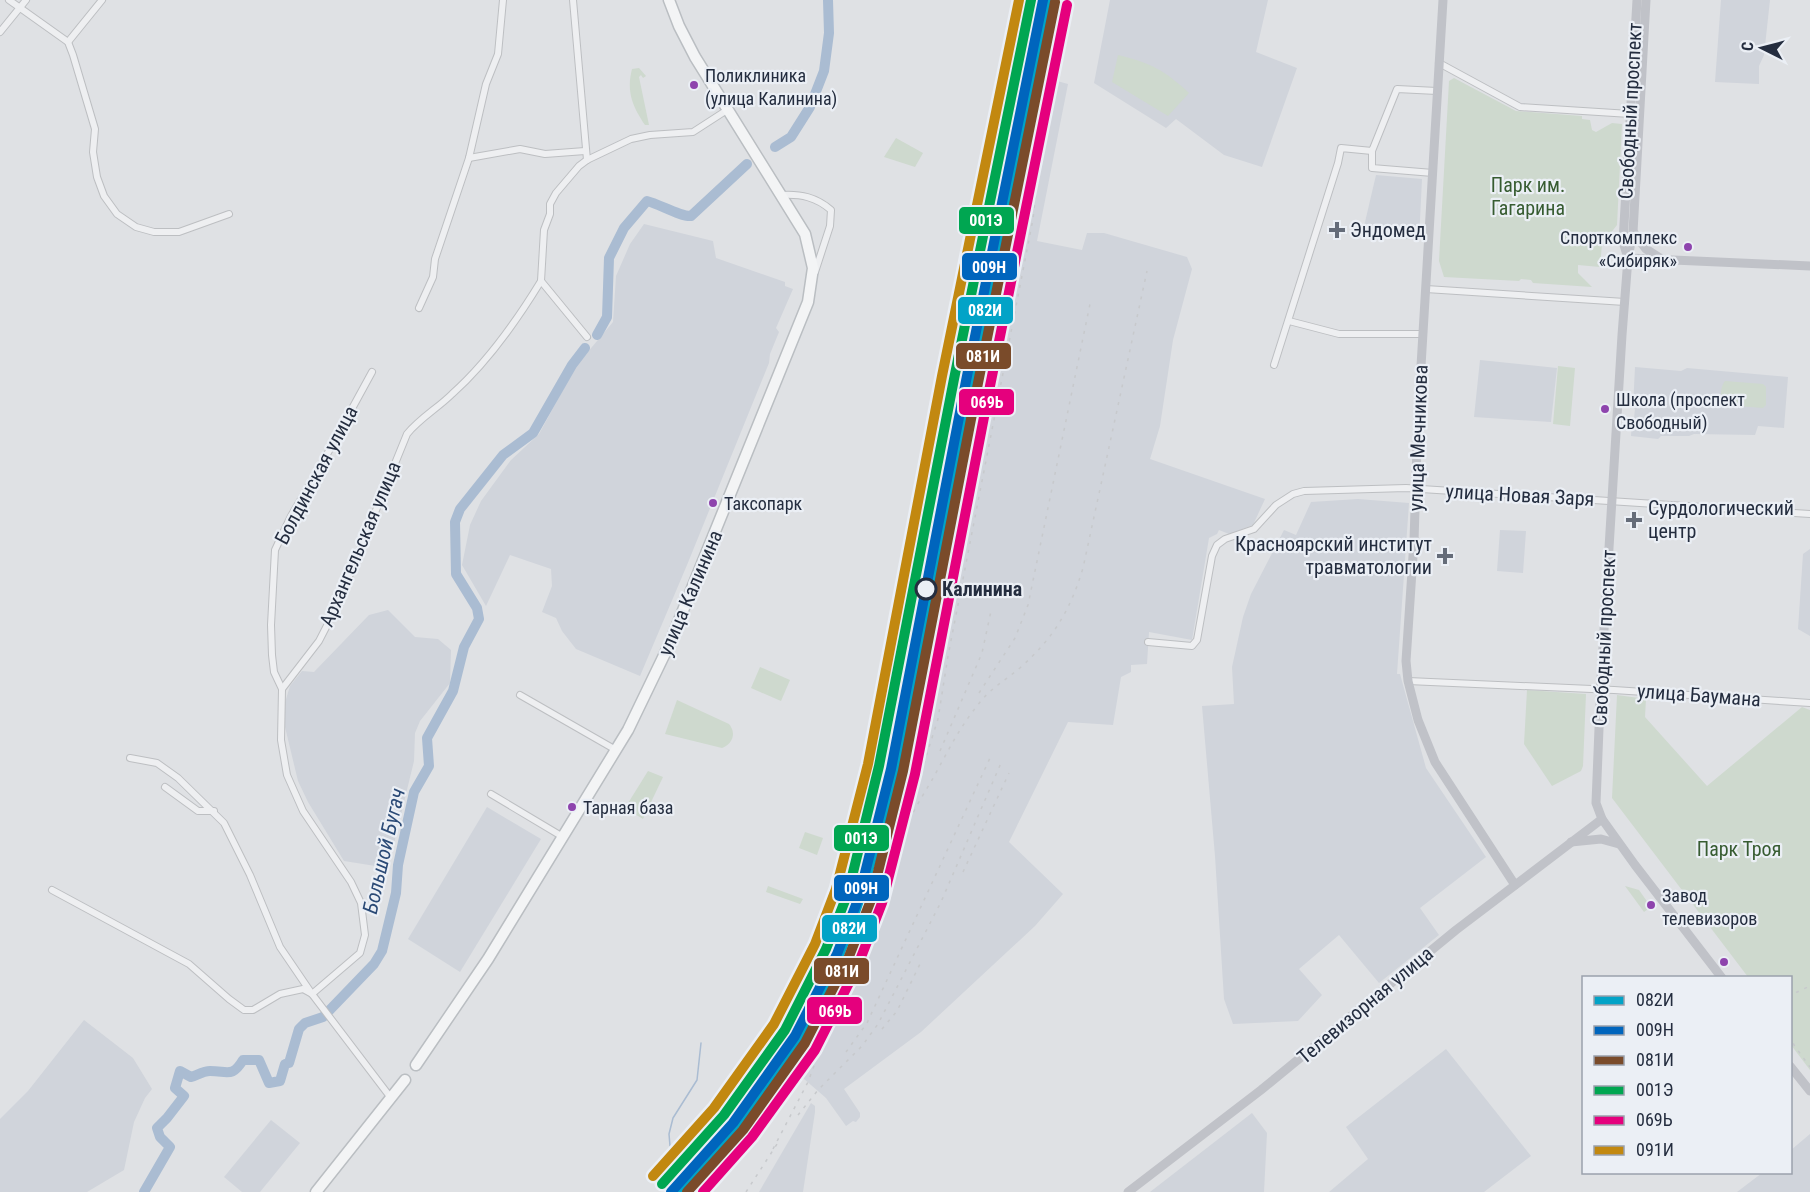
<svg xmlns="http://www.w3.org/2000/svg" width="1810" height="1192" font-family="'Roboto Condensed',sans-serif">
<rect width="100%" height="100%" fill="#dfe1e4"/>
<g fill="#d0d4db">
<polygon points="1110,0 1268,0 1256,52 1297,68 1262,167 1224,155 1176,119 1166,128 1094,83"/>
<polygon points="1721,0 1770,0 1764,55 1759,66 1759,84 1715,82"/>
<polygon points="1046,59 1060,63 1057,81 1068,84 1037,241 1082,250 1087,233 1104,233 1187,257 1192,269 1173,340 1160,426 1150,459 1265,499 1253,525 1229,534 1219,530 1217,534 1209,538 1192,640 1149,632 1147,664 1131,665 1131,672 1121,677 1113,725 1068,722 1009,842 1063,894 1035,926 921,1032 844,1089 860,1113 860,1117 856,1122 853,1121 846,1126 826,1098 796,1072 837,989 883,864"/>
<polygon points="1376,175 1422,179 1419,240 1362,235"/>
<polygon points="644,224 713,241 716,258 785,282 785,286 793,289 776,328 779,332 770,354 769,363 687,565 640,676 576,649 562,631 556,618 542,612 552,586 551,569 510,555 486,606 462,565 470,525 481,501 511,460 539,434 576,366 613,322 616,276 630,244"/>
<polygon points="1480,360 1557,368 1551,422 1474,417"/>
<polygon points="1635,367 1681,371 1687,368 1788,377 1784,428 1758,426 1755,435 1694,434 1689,436 1661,436 1658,439 1631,436 1632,421 1634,418 1635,409 1633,407"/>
<polygon points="1358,499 1409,503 1397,674 1400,674 1426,768 1486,857 1420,908 1439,935 1379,983 1339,935 1299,969 1322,995 1298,1021 1233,1024 1224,999 1215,856 1202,706 1234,704 1232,667 1243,617 1251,594 1284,530 1296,535 1311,502"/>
<polygon points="1500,530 1526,531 1523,573 1497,571"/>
<polygon points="1810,549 1810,636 1798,629 1803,554"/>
<polygon points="388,610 415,637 438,639 451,650 450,683 420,721 415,733 414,761 388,868 344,861 308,802 298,781 285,727 283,709 290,686 302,671 314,672 369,615"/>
<polygon points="487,807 541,839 460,972 408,939"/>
<polygon points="84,1020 133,1058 152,1089 145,1098 134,1122 124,1170 87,1192 0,1192 0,1119 28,1091"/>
<polygon points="1446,1049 1531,1156 1484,1192 1329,1192 1368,1159 1346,1127"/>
<polygon points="811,1103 815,1106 815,1112 803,1192 759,1192"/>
<polygon points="1252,1113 1267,1133 1264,1192 1150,1192"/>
<polygon points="271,1120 300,1143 260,1192 242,1192 224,1177"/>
<polygon points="1810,1134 1810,1192 1737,1192 1762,1173 1790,1172 1791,1150"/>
</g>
<g fill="#ced9ce">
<path d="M1118 55C1151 63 1164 70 1189 93L1168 116 1112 82Z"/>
<path d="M639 68 646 76 643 78 641 75 639 77 649 125H645C633 107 626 92 632 69Z"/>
<polygon points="1454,78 1516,111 1582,116 1582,119 1590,120 1592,130 1596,132 1612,123 1622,124 1617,225 1602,244 1600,267 1578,265 1578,273 1592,287 1533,283 1531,280 1521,279 1519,281 1444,277 1439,261 1449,81"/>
<polygon points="896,138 923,153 915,167 884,157"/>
<polygon points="1558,366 1575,368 1570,426 1553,424"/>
<path d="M1725 381 1763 384 1766 387V405L1763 408 1725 405C1719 400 1720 387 1725 381Z"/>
<polygon points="760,667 790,680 781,701 751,688"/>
<polygon points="1527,690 1586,694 1583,766 1581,771 1552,786 1524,744"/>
<polygon points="1617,695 1646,699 1645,717 1707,786 1802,707 1810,710 1810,1070 1791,1045 1790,978 1748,977 1612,798"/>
<path d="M677 700 729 724C737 734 732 744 722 748L665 734Z"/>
<polygon points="648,771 663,777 643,819 625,808"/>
<polygon points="805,832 823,838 817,855 799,848"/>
<polygon points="768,886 803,899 800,904 766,892"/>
<polygon points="1625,886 1639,890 1651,907 1644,912"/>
</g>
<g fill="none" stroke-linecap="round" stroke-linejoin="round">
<polyline stroke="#aabcd2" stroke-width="1.5" points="670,1146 669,1134 673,1118 697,1080 701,1043"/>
<g stroke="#aabcd2" stroke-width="10">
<polyline points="775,147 791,137 810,107 824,71 829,33 828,0"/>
<path d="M597 335 607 317 609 258 624 228 647 201C659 204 681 217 691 216L747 164"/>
<path d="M144 1192 170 1147 160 1137 157 1128 167 1118 184 1096 175 1088 180 1071 191 1077C197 1075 204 1071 210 1071 228 1071 232 1078 243 1060H259L269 1083 280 1081 285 1064 289 1063 299 1029 305 1023 323 1017 374 964 382 951 396 893 398 865 414 792 429 766 427 738 453 691 464 647 479 619 477 608 456 574 455 522 460 509 503 455 533 433 572 365 585 348"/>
</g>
<defs>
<g id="street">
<polyline points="9,0 68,42 73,55 95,129 93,152 97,177 104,196 117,214 136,227 154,232 179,232 229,214"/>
<polyline points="573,0 587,160"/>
<polyline points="0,32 26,0"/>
<polyline points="68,42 102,0"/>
<polyline points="1439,63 1520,107 1630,114"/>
<polyline points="1372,151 1372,168 1433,173"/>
<polyline points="469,158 520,149 545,154 585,151"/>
<path d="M782 195C801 194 816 197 831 210L830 226 815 272"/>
<polyline points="1426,289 1625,302"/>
<polyline points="419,308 433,277 435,259 469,158 486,84 498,54 503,0"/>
<polyline points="1289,321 1339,334 1423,334"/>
<polyline points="587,337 541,281 544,230 550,214 550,204 556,193 579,166 587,160 631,139 650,135 693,132 727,110"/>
<polyline points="1274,365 1338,163 1341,148 1372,151 1397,89 1437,91"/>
<polyline points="1148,642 1192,646 1197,640 1212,556 1217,545 1225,539 1254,529 1276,505 1293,494 1304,491 1406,488 1810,514"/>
<polyline points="1408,681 1614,690 1810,703"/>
<polyline points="282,689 274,672 272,655 271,625 275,550 291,516 319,469 372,372"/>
<polyline points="520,695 616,750"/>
<polyline points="130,758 157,763 178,778 224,823 250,875 280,947 312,994 391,1098"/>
<polyline points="165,787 198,811 214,811"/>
<polyline points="491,794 563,837"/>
<path d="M52 890 189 964 229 999 244 1010H253L280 994 303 989 312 994 360 953 365 935 361 903 351 882 303 811 287 775 281 740 282 689 319 641 337 606 407 434C420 418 438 408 452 394 488 362 516 322 541 281"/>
</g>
<g id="primary">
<polyline points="416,1065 488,959 628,730 669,645 808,302 813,268 805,234 695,57 679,26 669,0"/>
<polyline points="316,1192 405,1080"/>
</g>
</defs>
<use href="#street" stroke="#bdbfc2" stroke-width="8"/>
<use href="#primary" stroke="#babec2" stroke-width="13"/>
<use href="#street" stroke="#eeeff1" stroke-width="6"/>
<g stroke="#c0c2c8" stroke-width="9">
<polyline points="1443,0 1418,416 1414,541 1406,661 1408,681 1418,720 1435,762 1515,885"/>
<polyline points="1646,0 1633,232 1628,258 1622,335 1601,679 1596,803 1602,819 1635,865 1722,978"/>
<polyline points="1634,233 1646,249 1660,258"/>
<polyline points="1628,258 1623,242 1637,0"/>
<polyline points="1628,258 1810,266"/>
<polyline points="1571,842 1601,839 1619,844"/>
<polyline points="1790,1066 1810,1091"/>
<polyline points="1128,1192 1261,1090 1456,930 1602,819"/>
</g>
<use href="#primary" stroke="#f3f4f5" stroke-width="10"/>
<g stroke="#c7c9cc" stroke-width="1.5" stroke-dasharray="3 6" stroke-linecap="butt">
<polyline points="979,693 1015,638 1028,605 1090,304"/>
<polyline points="940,751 982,653 991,611"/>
<polyline points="908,806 919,779 938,719 948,656 1033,219 1042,136"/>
<path d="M901 836C910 817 921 798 932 780 946 755 959 728 977 706 991 687 1005 681 1021 667 1054 637 1070 611 1083 568L1147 271"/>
<polyline points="963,872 1009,773"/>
<polyline points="1790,999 1795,993 1810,986"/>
<polyline points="882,1029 897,1011 921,962"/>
<polyline points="1790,1035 1794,1045 1810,1067"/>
<polyline points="846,1052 867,1023 990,758"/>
<polyline points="798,1115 818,1090 862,1046 878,1024 941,902 1001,763"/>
<polyline points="773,1149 808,1082 885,875 895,843 933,638 1061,0"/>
<polyline points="746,1192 779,1141"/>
</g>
<defs>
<path id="rail-1" d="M678 1192C710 1157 742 1122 770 1083 837 988 870 879 895 766L1047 0"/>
<polyline id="rail-2" points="671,1192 733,1123 795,1036 837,954 859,897 891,769 966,381 1043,0"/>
<polyline id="rail-3" points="687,1192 743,1130 805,1043 848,959 871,900 903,771 978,383 1055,2"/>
<polyline id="rail-4" points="662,1184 724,1115 785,1030 826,949 848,893 879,766 954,379 1031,0"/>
<polyline id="rail-5" points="703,1192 752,1137 815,1050 858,965 882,903 915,774 990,386 1067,5"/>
<polyline id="rail-6" points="653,1176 714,1108 774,1024 815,944 836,889 868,764 942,376 1019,0"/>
</defs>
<use href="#rail-1" stroke="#ebeff5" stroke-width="15"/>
<use href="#rail-2" stroke="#ebeff5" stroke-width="15"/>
<use href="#rail-3" stroke="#ebeff5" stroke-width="15"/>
<use href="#rail-4" stroke="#ebeff5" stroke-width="15"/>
<use href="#rail-5" stroke="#ebeff5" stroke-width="15"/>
<use href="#rail-6" stroke="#ebeff5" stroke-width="15"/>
<use href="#rail-1" stroke="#02a3c7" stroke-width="10"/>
<use href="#rail-2" stroke="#0065bd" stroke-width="10"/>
<use href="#rail-3" stroke="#7a4b2a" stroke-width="10"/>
<use href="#rail-4" stroke="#00a651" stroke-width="10"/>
<use href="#rail-5" stroke="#e5007d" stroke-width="10"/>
<use href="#rail-6" stroke="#c28810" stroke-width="10"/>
</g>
<g fill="#8e44ad" stroke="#ebeff5" stroke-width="2">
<circle cx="694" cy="85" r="5"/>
<circle cx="1688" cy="247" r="5"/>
<circle cx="1605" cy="409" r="5"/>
<circle cx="713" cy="503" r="5"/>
<circle cx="572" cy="807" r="5"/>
<circle cx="1651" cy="905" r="5"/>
<circle cx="1724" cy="962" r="5"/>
</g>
<g fill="#656c79" stroke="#ebeff5" stroke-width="2">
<path d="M1334 221h6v6h6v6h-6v6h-6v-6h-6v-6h6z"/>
<path d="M1631 511h6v6h6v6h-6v6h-6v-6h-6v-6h6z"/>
<path d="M1442 547h6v6h6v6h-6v6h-6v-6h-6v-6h6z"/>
</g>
<circle fill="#ebeff5" stroke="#242d3f" stroke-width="3" cx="926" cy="589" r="10"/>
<g text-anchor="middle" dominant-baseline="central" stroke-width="4.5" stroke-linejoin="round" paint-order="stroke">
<g font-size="18" fill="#242d3f" stroke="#ebeff5" text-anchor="start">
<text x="705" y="75">Поликлиника<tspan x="705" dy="23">(улица Калинина)</tspan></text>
<text x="1677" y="237" text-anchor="end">Спорткомплекс<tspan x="1677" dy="23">«Сибиряк»</tspan></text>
<text x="1616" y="399">Школа (проспект<tspan x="1616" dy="23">Свободный)</tspan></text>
<text x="724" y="503">Таксопарк</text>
<text x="583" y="807">Тарная база</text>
<text x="1662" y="895">Завод<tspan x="1662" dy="23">телевизоров</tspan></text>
</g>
<g font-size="20" fill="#242d3f" stroke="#ebeff5">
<text transform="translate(1630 111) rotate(-87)">Свободный проспект</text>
<text transform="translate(1418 438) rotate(-88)">улица Мечникова</text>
<text transform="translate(316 475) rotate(-62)">Болдинская улица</text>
<text transform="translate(1520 495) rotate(3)">улица Новая Заря</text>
<text transform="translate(360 544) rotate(-67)">Архангельская улица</text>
<text transform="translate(690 593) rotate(-67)">улица Калинина</text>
<text transform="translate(1604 638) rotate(-87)">Свободный проспект</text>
<text transform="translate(1699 695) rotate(4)">улица Баумана</text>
<text transform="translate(1365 1005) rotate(-40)">Телевизорная улица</text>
</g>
<g font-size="20" fill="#375c31" stroke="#ebeff5">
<text x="1528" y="185">Парк им.<tspan x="1528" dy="23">Гагарина</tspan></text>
<text x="1739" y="849">Парк Троя</text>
</g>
<g font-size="20" fill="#242d3f" stroke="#ebeff5" text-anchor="start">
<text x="1350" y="230">Эндомед</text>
<text x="1648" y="508">Сурдологический<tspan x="1648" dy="23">центр</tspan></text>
<text x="1432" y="544" text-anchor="end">Красноярский институт<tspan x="1432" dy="23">травматологии</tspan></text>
</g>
<g font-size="20" font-weight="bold" fill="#242d3f" stroke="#ebeff5" text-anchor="start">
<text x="942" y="589">Калинина</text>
</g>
<g font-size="21" font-style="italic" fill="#2b4a76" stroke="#ebeff5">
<text transform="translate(384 851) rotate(-77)">Большой Бугач</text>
</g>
</g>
<g stroke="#ebeff5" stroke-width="2">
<rect x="958" y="206" width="57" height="29" rx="6" fill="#00a651"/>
<rect x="961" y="252" width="57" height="29" rx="6" fill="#0065bd"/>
<rect x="957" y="296" width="57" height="29" rx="6" fill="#02a3c7"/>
<rect x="955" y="342" width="57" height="28" rx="6" fill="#7a4b2a"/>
<rect x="958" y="388" width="57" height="28" rx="6" fill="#e5007d"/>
<rect x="833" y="824" width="57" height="28" rx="6" fill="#00a651"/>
<rect x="833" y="874" width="57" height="28" rx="6" fill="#0065bd"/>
<rect x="821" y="914" width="57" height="29" rx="6" fill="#02a3c7"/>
<rect x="813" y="957" width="57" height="28" rx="6" fill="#7a4b2a"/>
<rect x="806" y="996" width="57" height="29" rx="6" fill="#e5007d"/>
</g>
<g font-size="16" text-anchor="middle" font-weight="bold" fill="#fff">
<text x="986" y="226">001Э</text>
<text x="989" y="273">009Н</text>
<text x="985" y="316">082И</text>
<text x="983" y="362">081И</text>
<text x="987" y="408">069Ь</text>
<text x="861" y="844">001Э</text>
<text x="861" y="894">009Н</text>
<text x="849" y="934">082И</text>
<text x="842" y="977">081И</text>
<text x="835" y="1017">069Ь</text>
</g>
<rect x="1582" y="976" width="210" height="198" fill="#ebeff5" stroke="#9ba1ac" stroke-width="1.5"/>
<rect x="1594" y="996" width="30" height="9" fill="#02a3c7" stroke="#9ba1ac" stroke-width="1.5"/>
<text x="1636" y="1006" font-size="18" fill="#242d3f">082И</text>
<rect x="1594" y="1026" width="30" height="9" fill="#0065bd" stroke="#9ba1ac" stroke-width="1.5"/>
<text x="1636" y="1036" font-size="18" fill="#242d3f">009Н</text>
<rect x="1594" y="1056" width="30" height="9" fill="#7a4b2a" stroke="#9ba1ac" stroke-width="1.5"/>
<text x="1636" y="1066" font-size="18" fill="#242d3f">081И</text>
<rect x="1594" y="1086" width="30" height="9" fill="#00a651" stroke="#9ba1ac" stroke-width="1.5"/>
<text x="1636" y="1096" font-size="18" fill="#242d3f">001Э</text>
<rect x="1594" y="1116" width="30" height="9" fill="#e5007d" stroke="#9ba1ac" stroke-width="1.5"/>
<text x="1636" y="1126" font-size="18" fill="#242d3f">069Ь</text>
<rect x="1594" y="1146" width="30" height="9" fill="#c28810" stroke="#9ba1ac" stroke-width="1.5"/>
<text x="1636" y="1156" font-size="18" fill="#242d3f">091И</text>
<g transform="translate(1762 48) rotate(276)" stroke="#ebeff5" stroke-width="4.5" paint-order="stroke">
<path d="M0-4.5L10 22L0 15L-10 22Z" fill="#242d3f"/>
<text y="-9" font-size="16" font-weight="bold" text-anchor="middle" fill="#242d3f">С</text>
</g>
</svg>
